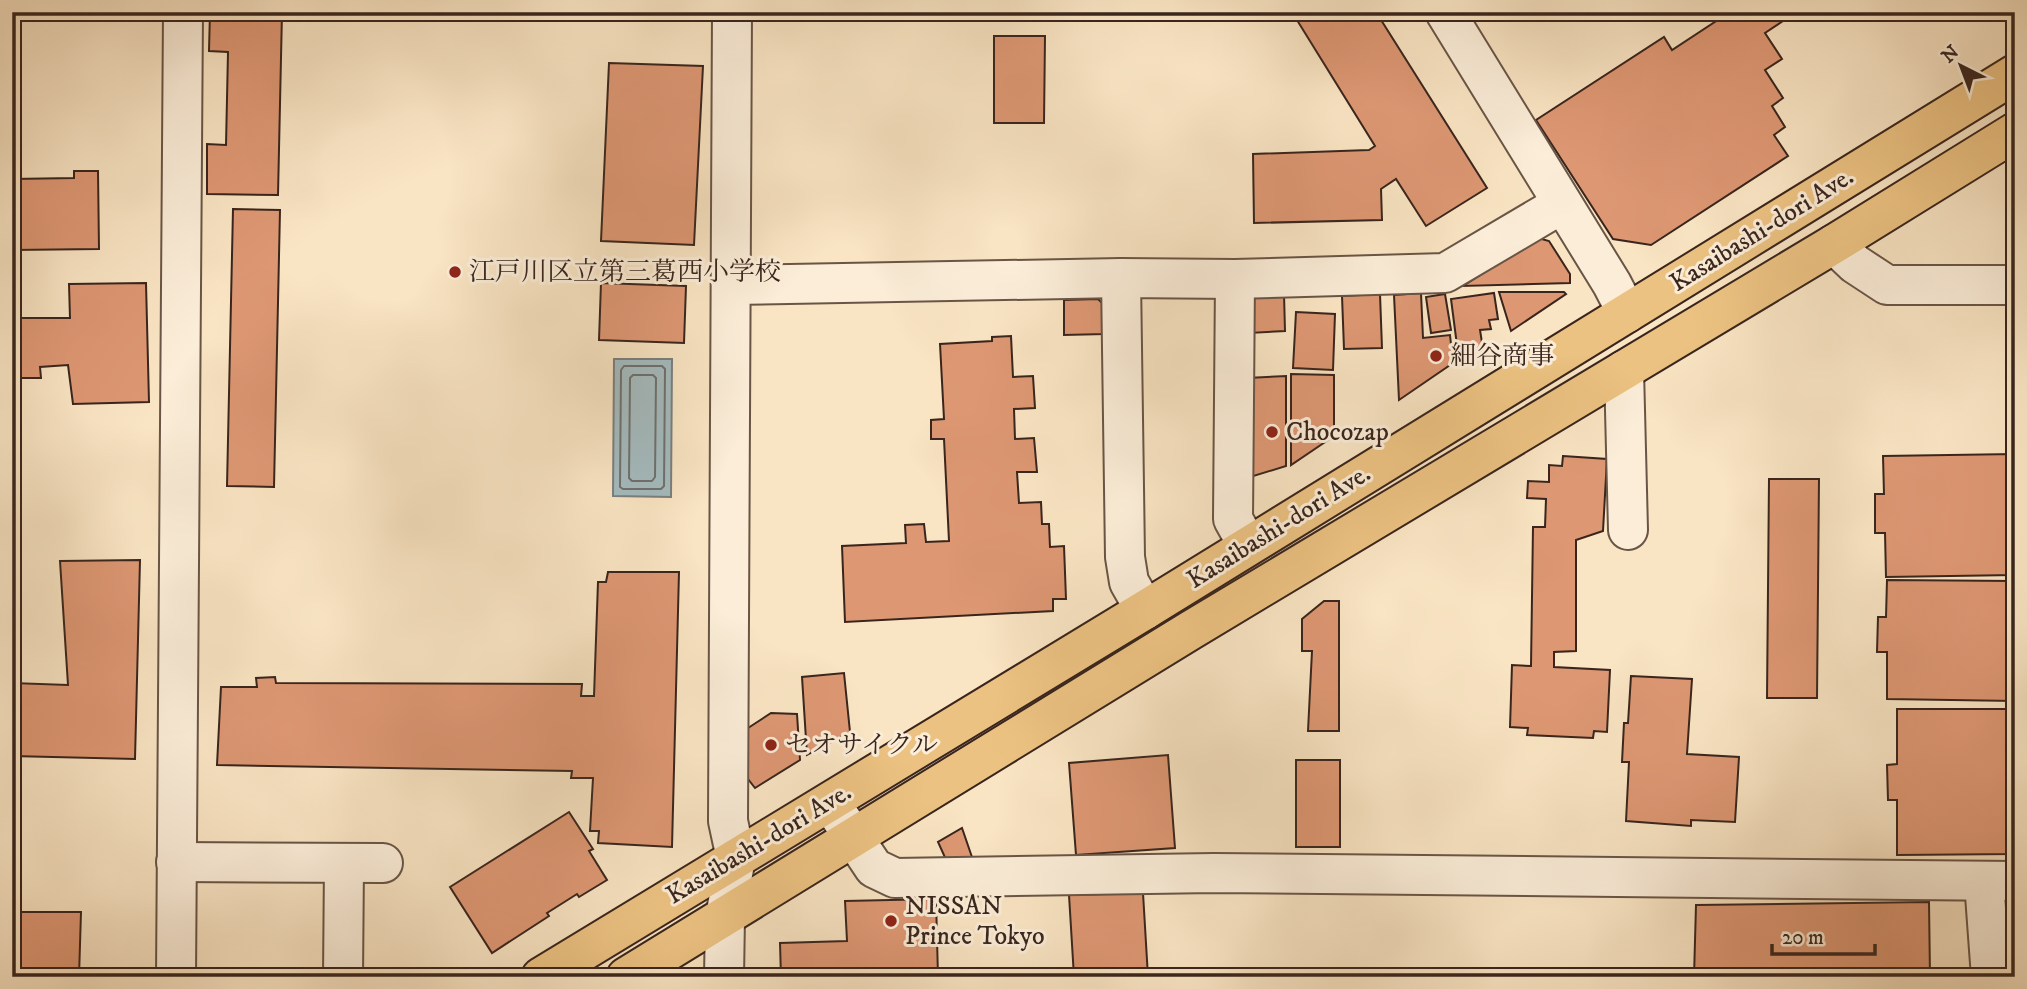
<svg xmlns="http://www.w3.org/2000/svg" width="2027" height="989" font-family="'IM FELL DW Pica','Noto Serif JP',serif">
<rect width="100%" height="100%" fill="#f9e4c3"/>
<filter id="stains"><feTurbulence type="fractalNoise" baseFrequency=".00286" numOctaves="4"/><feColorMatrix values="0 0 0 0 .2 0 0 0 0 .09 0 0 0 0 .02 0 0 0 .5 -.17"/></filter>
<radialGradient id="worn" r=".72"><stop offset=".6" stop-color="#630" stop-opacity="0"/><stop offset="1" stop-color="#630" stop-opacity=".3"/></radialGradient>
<polygon fill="#a4bbbf" stroke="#797f7e" stroke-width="2" points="614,359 672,359 671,497 613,496"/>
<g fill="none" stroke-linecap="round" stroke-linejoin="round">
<g stroke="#6e706e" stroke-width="2">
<polygon points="624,366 662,366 665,369 664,486 661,489 623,489 620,487 621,370"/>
<polygon points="633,375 653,375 656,378 655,477 652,481 632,481 629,478 630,378"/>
</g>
</g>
<g fill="#dd9773" stroke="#39251d" stroke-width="2">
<polygon points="210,12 282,12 278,195 207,194 207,144 226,145 228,52 209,51"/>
<polygon points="1292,12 1376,12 1487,188 1426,226 1396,179 1381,189 1382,220 1254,223 1253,154 1369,150 1375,146"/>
<polygon points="1730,12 1777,12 1783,21 1765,33 1782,59 1765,70 1783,98 1772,106 1785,127 1774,135 1788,156 1651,245 1613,239 1536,120 1664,37 1672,50"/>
<polygon points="994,36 1045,36 1044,123 994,123"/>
<polygon points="609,63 703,66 694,245 601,241"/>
<polygon points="74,171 98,171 99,249 12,250 12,179 74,178"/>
<polygon points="233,209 280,210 274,487 227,486"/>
<polygon points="1538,238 1549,241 1570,274 1570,283 1463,286"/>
<polygon points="146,283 149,402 73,404 68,365 40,367 41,378 12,378 12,318 70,318 69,284"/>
<polygon points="601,283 686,286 684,343 599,340"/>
<polygon points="1499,292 1564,292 1566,294 1511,331"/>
<polygon points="1421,293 1423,338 1450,335 1453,363 1399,400 1394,295"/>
<polygon points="1494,293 1498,319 1489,320 1491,329 1480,330 1483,349 1458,353 1451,299"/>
<polygon points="1284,294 1285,331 1249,333 1253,296"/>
<polygon points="1380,294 1382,348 1344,349 1342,296"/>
<polygon points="1445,294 1451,330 1431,333 1426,297"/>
<polygon points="1098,299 1105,306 1105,334 1064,335 1064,300"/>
<polygon points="1296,312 1335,314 1333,370 1293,368"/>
<polygon points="1011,336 1013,377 1033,376 1035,408 1014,409 1015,439 1034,438 1037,472 1017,472 1019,503 1041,502 1042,524 1049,524 1050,547 1064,546 1066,599 1053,599 1053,611 845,622 842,546 906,543 905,525 924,524 926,542 949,541 944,439 931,439 931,420 944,419 940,344 992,341 992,337"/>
<polygon points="1291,374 1334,375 1334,436 1291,465"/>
<polygon points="1286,376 1286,466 1247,478 1247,378"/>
<polygon points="2015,454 2015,575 1886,577 1885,533 1875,533 1875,494 1884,494 1883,456"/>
<polygon points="1563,456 1607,459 1603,531 1576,540 1576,651 1554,652 1554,667 1610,670 1607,732 1594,731 1593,738 1527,735 1528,728 1510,727 1512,665 1531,666 1533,527 1545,527 1546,499 1527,498 1528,481 1549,482 1549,465 1562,466"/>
<polygon points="1769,479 1819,479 1817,698 1767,698"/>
<polygon points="140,560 135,759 12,756 12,683 68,685 60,561"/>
<polygon points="608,572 679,572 672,847 598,843 599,831 590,831 593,778 571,778 572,771 217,765 221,687 257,687 256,678 275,677 276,683 582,684 581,696 594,696 598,582 606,582"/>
<polygon points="1887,580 2015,581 2015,701 1887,699 1887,652 1877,652 1878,617 1886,617"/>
<polygon points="1324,601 1339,601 1339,731 1308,731 1312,651 1302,651 1302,619"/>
<polygon points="844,673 850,732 807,755 802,677"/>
<polygon points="1631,676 1692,679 1687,754 1739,757 1735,822 1691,820 1691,826 1626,821 1629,762 1622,762 1624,723 1628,723"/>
<polygon points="1897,709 2015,709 2015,854 1897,855 1897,800 1888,800 1887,765 1897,764"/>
<polygon points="771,713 797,714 800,760 755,788 741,770 745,730"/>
<polygon points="1168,755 1175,848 1076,855 1069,763"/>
<rect x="1296" y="760" width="44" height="87"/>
<polygon points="569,812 593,849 589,851 607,880 579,897 577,894 547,913 549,916 492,953 450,887"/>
<polygon points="962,828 973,860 947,862 938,842"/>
<polygon points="1143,893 1148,977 1074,977 1069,895"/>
<polygon points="936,899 938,977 781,977 780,943 847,941 845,901"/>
<polygon points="1929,902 1930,977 1694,977 1696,905"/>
<polygon points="12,906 15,912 81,912 79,977 12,977"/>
</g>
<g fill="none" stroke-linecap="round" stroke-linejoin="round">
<defs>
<g id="minor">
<polyline points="1445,12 1612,284 1627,313"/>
<polyline points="1834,244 1855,264 1887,285 2015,285"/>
<polyline points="1121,278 1125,557 1129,582 1145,610"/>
<polyline points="1235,279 1233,519 1248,546"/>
<polyline points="731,285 1121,278 1235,279 1445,273 1562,204"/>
<polyline points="1624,370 1628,530"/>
<polyline points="830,802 874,868 895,878 1214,873 2015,881"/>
<polyline points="176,862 383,863"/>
<polyline points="1984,881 1991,977"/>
<polyline points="176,977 183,12"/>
<polyline points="343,977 344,863"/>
<polyline points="724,977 725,917 736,858 728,821 732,12"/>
</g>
<g id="major">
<polyline points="541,977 1145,610 2015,74"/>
<polyline points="626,977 1191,630 1834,244 2015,132"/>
</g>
</defs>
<use href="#minor" stroke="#695546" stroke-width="42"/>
<use href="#major" stroke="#39251d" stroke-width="42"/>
<use href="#minor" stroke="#fbedd8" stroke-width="38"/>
<use href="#major" stroke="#ecc282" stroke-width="38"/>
</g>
<g fill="#8f2418" stroke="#fbedd8" stroke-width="2.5">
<circle cx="455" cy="272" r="7"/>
<circle cx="1436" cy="356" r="7"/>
<circle cx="1272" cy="432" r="7"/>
<circle cx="771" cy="745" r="7"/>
<circle cx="891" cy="921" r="7"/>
</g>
<g text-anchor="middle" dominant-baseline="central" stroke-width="6" stroke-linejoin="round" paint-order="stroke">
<g font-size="26" fill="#39251d" stroke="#fbedd8">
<text transform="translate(1762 230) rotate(-32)">Kasaibashi-dori Ave.</text>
<text transform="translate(1279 527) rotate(-32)">Kasaibashi-dori Ave.</text>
<text transform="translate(759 844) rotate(-31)">Kasaibashi-dori Ave.</text>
</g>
<g font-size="26" fill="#39251d" stroke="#fbedd8" text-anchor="start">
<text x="469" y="272">江戸川区立第三葛西小学校</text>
<text x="1450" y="356">細谷商事</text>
<text x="1286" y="432">Chocozap</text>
<text x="785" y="745">セオサイクル</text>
<text x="905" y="906">NISSAN<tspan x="905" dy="30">Prince Tokyo</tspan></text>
</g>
</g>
<rect width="2027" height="989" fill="none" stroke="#f9e4c3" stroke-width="42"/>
<rect x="14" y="14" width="1999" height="961" fill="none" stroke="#39251d" stroke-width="3.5"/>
<rect x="21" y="21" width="1985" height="947" fill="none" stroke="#39251d" stroke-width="2"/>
<g transform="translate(1961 66) rotate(318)" stroke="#fbedd8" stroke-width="5" paint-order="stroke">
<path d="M0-5L12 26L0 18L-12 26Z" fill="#39251d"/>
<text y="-10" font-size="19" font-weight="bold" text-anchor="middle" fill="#39251d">N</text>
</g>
<path d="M1772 944v10h103v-10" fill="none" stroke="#39251d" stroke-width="3.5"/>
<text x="1782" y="944" font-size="21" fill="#39251d" stroke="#fbedd8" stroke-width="5" paint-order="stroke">20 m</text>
<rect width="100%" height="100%" filter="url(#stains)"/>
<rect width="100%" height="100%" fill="url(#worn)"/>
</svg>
